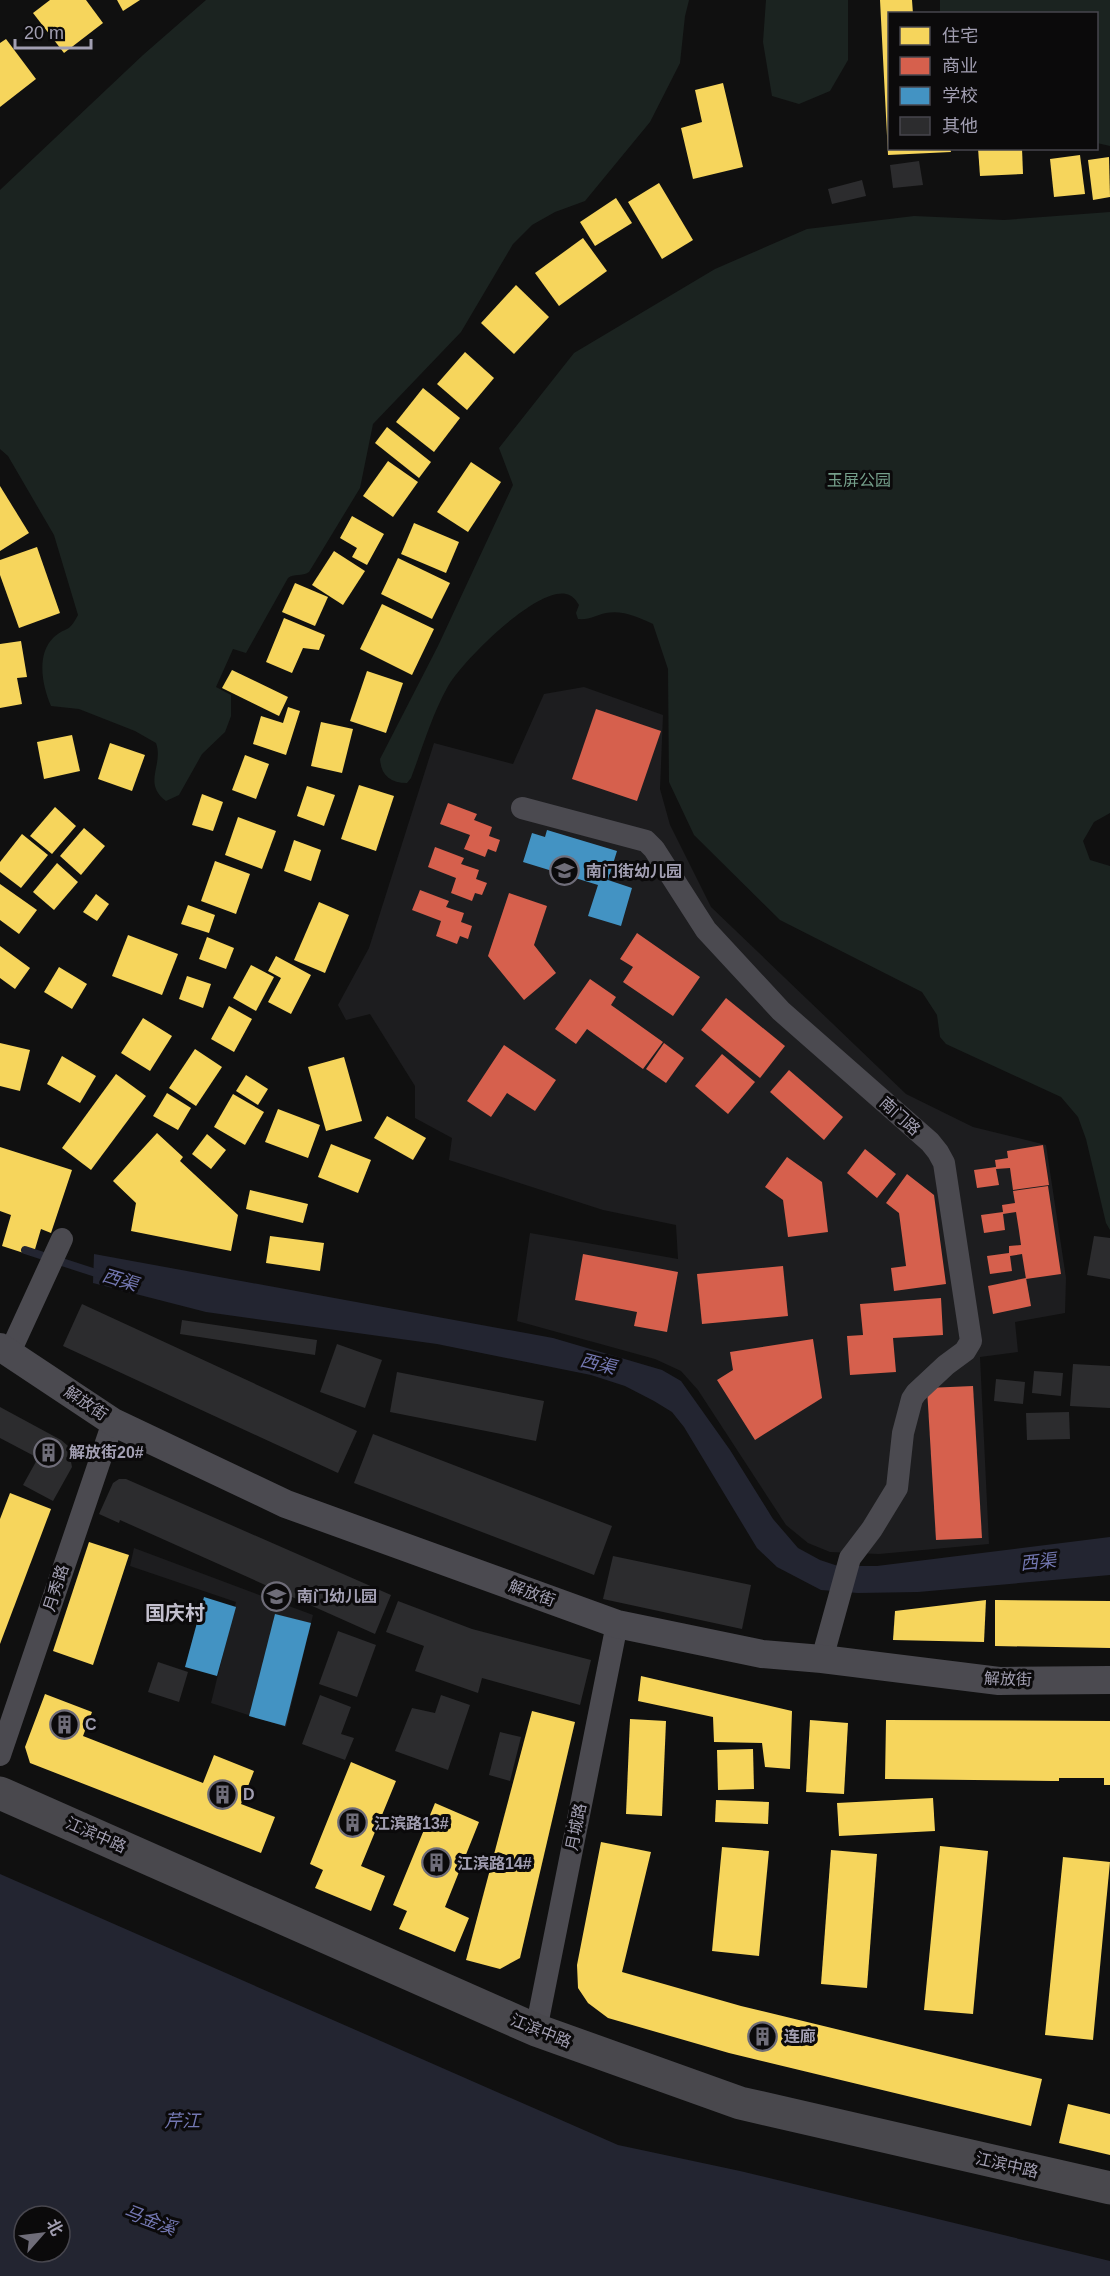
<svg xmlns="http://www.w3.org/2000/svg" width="1110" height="2276" font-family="Arial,'Noto Sans SC',sans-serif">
<rect width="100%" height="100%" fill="#101010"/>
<g fill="#1d1d1f">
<polygon points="584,687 663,715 660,789 670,825 711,907 906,1094 973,1127 1046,1145 1066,1278 1065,1313 1015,1322 1018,1352 980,1357 989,1544 879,1554 830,1552 808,1543 786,1525 698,1390 681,1371 655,1359 517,1321 530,1233 678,1259 676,1225 603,1210 449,1160 452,1138 415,1118 415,1086 370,1014 346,1020 338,1005 369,948 434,743 513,764 544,694"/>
<polygon points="134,1548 313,1615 286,1727 211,1703 236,1602 130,1566"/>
</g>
<g fill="#1b2320">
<path d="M206 0H689L685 16 680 63 650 122 585 201 555 212 532 225 513 244 461 332 373 424 360 488 309 572C302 577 294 573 288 578L246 653 233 649 216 687 231 695V716L225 732 202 754 179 795 166 801C142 783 164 765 156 743L135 731 79 709 51 706C42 685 36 654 54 637 67 626 68 634 78 615L54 535 8 456 0 449V190L143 55Z"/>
<polygon points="766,0 848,0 848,60 830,91 799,104 772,96 763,42"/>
<polygon points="940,0 1110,0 1110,146 1097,143 1096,14 940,13"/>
<path d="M1110 212V813L1094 822 1083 841 1090 860 1110 866V1230L1106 1223 1086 1139 1078 1117 1061 1097 946 1044 940 1037 937 1015 922 992 780 920 694 835 669 782 668 669 653 624C638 617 623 610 606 613 596 615 590 620 578 619L576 613 579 605C576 600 572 595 566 594 536 587 460 663 447 688 432 715 422 749 411 778L407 783C390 783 381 775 380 759L438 646 513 485 499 448 574 353 715 269 807 229 914 216 1004 220Z"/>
</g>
<g fill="#232531" fill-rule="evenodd">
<polygon points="94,1254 553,1338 662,1370 681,1381 730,1450 773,1519 798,1548 820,1560 838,1566 877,1566 1110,1537 1110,1575 918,1592 858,1593 821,1590 777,1567 757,1548 684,1427 672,1412 654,1401 625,1386 591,1375 437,1344 206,1312 93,1283"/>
<path d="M0 1874 618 2145 740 2171 1110 2261V2276H0ZM24 2216H60V2252H24Z"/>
</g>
<g fill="#f6d55c">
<polygon points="50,0 86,0 103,23 64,53 33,13"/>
<polygon points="117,0 140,0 123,11"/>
<polygon points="880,0 912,0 913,14 890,14 890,148 950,148 951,152 888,155"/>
<polygon points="6,39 36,79 0,107 0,43"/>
<polygon points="723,83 743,167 693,179 681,128 702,122 695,90"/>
<polygon points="978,148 1022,148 1023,174 980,176"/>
<polygon points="1080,155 1085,194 1054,197 1050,159"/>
<polygon points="1109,157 1110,197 1093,200 1088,160"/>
<polygon points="659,183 693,240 662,259 628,202"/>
<polygon points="616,198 632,223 595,246 580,222"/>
<polygon points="583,238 607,271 559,306 535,273"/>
<polygon points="516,285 549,317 514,354 481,323"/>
<polygon points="465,352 494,378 467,410 437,384"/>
<polygon points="423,388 460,418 434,452 396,422"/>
<polygon points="387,427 431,462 419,478 375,443"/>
<polygon points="388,461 418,482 393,517 363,496"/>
<polygon points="471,462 501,482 468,532 437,512"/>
<polygon points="0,486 29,533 0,551"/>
<polygon points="352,516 384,534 367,565 352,557 357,548 340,538"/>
<polygon points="414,523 459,542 446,573 401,554"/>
<polygon points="37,547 60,613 19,628 0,575 0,560"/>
<polygon points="334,551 365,571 343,605 312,585"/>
<polygon points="398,558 450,583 432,619 381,594"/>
<polygon points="295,583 328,597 315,626 282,612"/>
<polygon points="382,604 434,629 412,675 360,649"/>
<polygon points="284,618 325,635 319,650 303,648 292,673 266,662"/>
<polygon points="21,641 27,677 17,678 22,704 0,708 0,644"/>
<polygon points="232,670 288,697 279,716 222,688"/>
<polygon points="367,671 403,683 386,733 350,721"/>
<polygon points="288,707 300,711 286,755 253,744 261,716 283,723"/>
<polygon points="321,722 353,729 342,773 311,766"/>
<polygon points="72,735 80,771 44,779 37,742"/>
<polygon points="110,743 145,755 132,791 98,779"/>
<polygon points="245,755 269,764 256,799 232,790"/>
<polygon points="359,785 394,796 376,851 341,839"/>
<polygon points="307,786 335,795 324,826 297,816"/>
<polygon points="202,794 223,802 213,831 192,825"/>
<polygon points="55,807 76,826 52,854 30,836"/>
<polygon points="238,817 276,831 262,869 225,855"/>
<polygon points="84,828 105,846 81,875 60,856"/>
<polygon points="22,834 48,855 21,888 0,872 0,862"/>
<polygon points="294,840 321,850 311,881 284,871"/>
<polygon points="215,861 250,874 236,914 201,901"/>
<polygon points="57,863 78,882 54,910 33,892"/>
<polygon points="0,884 37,910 19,934 0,920"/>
<polygon points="96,894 109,904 97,921 83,912"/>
<polygon points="319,902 349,915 325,973 294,960"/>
<polygon points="188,905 215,915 209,933 181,924"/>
<polygon points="128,935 178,954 162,995 112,976"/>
<polygon points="207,937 234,948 226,969 199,959"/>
<polygon points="0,946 30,968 15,989 0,978"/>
<polygon points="276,956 311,975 291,1014 268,1002 281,978 268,971"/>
<polygon points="251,965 274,977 256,1011 233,998"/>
<polygon points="59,967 87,984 72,1009 44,992"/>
<polygon points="187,976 211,984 203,1008 179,999"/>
<polygon points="229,1006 252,1019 234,1052 211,1039"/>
<polygon points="143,1018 172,1036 150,1071 121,1053"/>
<polygon points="0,1043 30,1050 20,1091 0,1086"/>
<polygon points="195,1049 222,1067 196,1106 169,1088"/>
<polygon points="62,1056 96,1076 80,1103 47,1084"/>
<polygon points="344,1057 362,1121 326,1131 308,1067"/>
<polygon points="116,1074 146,1096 91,1170 62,1148"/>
<polygon points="246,1075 268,1089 258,1105 236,1091"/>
<polygon points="167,1093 191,1108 178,1130 153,1116"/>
<polygon points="233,1094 264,1112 245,1145 214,1127"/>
<polygon points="278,1109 320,1125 308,1158 265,1142"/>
<polygon points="387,1116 426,1138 413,1160 374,1138"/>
<polygon points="157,1133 183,1157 180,1161 238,1215 231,1251 131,1231 136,1203 113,1181"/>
<polygon points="207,1134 226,1150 211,1169 192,1154"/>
<polygon points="331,1144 371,1160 358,1193 318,1177"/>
<polygon points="0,1147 72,1170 51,1233 41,1229 33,1256 2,1246 11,1215 0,1211"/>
<polygon points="250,1190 308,1204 303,1223 246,1209"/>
<polygon points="270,1236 324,1243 320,1271 266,1263"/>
<polygon points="10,1493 51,1509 0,1644 0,1519"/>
<polygon points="89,1542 129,1555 93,1665 53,1651"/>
<polygon points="986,1600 984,1642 893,1640 895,1611"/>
<polygon points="995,1600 1110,1601 1110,1648 995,1646"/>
<polygon points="641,1676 792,1711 790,1769 765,1767 762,1743 714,1742 713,1717 638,1701"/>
<polygon points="45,1694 92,1712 83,1736 203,1783 214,1755 254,1771 241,1804 275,1817 261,1853 30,1763 25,1747"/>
<polygon points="532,1711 575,1722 520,1958 500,1969 466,1960"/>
<polygon points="630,1719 666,1721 662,1816 626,1814"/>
<polygon points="810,1720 848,1723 844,1794 806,1792"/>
<polygon points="886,1720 1110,1721 1110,1785 1104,1785 1104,1778 1059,1778 1059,1781 1053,1781 885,1779"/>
<polygon points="753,1749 754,1789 718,1790 717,1750"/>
<polygon points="351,1762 396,1781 361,1866 385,1876 371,1911 315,1888 323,1870 310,1864"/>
<polygon points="933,1798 935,1831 839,1836 837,1803"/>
<polygon points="716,1800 769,1802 768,1824 715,1822"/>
<polygon points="435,1803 479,1822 445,1907 469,1918 455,1952 399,1929 407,1911 393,1905"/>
<polygon points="601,1842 651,1852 622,1972 741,2006 1042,2079 1031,2126 729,2053 608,2018 588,2003 578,1988 577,1965"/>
<polygon points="940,1846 988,1851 973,2014 924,2010"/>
<polygon points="722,1847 769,1851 759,1956 712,1951"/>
<polygon points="831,1850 877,1854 867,1988 821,1984"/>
<polygon points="1063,1857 1110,1862 1093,2040 1045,2035"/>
<polygon points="1068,2104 1110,2114 1110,2155 1059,2143"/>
</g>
<g fill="#d6604d">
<polygon points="596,709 661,731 637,801 572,779"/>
<polygon points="448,803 477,814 474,820 492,827 489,836 500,840 496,852 488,849 485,857 464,849 470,835 440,824"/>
<polygon points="435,847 464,858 461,864 479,870 476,879 487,883 482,895 475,893 472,901 451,893 456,878 428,867"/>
<polygon points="420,890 449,901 446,907 464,913 461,922 472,926 468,939 460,936 457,944 436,936 441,921 412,910"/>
<polygon points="509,893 547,906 534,945 556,973 524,1000 488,956"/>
<polygon points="637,933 700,977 673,1016 623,982 633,967 620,959"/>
<polygon points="590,979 616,997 611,1005 663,1042 643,1069 587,1029 576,1044 555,1029"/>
<polygon points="726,998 785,1046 760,1078 701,1030"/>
<polygon points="664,1043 684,1058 666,1083 646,1069"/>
<polygon points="504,1045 556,1080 535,1111 507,1093 491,1117 467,1101"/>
<polygon points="722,1054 755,1082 728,1114 695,1086"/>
<polygon points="789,1070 843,1117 824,1140 770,1092"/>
<polygon points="1043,1145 1049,1185 1013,1190 1010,1168 996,1169 999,1185 977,1188 974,1170 996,1167 995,1160 1008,1158 1007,1151"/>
<polygon points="865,1149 896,1174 877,1198 847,1173"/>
<polygon points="787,1157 822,1182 828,1232 788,1237 783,1200 765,1187"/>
<polygon points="907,1174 934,1195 946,1284 894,1291 891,1268 906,1266 899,1213 886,1203"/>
<polygon points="1048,1186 1061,1274 1026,1279 1022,1254 1010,1256 1012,1271 990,1274 987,1256 1009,1253 1009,1246 1021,1245 1019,1231 1016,1212 1003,1214 1005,1230 984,1233 981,1215 1003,1212 1002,1205 1015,1203 1013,1191"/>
<polygon points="583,1254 678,1272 667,1332 634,1326 637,1312 575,1300"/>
<polygon points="783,1266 788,1316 702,1324 697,1274"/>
<polygon points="1026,1278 1031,1306 993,1314 988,1286"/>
<polygon points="941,1298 943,1335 893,1338 896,1372 850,1375 847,1336 863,1335 860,1304"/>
<polygon points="813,1339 822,1398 755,1440 717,1380 733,1370 730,1352"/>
<polygon points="973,1386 982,1538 936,1540 927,1388"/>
</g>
<g fill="#4393c3">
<polygon points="547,830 617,851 608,880 632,888 621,926 588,916 598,885 523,862 532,833 545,837"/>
<polygon points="204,1597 236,1607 217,1676 185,1667"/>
<polygon points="275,1614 311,1623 285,1726 249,1716"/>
</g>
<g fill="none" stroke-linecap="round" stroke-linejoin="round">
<polyline stroke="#232531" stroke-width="8" points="25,1250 102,1275"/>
</g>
<g fill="#2c2c2e">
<polygon points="919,161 923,185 893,188 890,165"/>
<polygon points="862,180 866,196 832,204 828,189"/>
<polygon points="1094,1236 1110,1238 1110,1279 1087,1275"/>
<polygon points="82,1304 357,1431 338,1473 63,1346"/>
<polygon points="182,1320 317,1340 315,1355 180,1334"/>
<polygon points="337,1344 382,1360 365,1408 320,1392"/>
<polygon points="1073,1364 1110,1366 1110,1408 1070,1406"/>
<polygon points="1034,1371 1063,1373 1061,1396 1032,1393"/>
<polygon points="397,1372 544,1401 536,1441 390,1412"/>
<polygon points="996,1379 1025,1382 1023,1404 994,1401"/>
<polygon points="0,1407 61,1440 68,1446 72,1467 53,1501 23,1485 38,1458 0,1438"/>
<polygon points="1069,1412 1070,1439 1027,1440 1026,1413"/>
<polygon points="373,1434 612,1526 594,1575 354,1483"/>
<polygon points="119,1479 126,1479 391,1595 375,1634 120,1520 119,1523 99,1514 113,1483"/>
<polygon points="613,1556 751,1585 742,1629 603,1599"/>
<polygon points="398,1601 472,1629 591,1660 580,1705 482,1678 478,1693 415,1671 424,1646 386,1632"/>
<polygon points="338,1631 376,1645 357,1697 319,1684"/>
<polygon points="158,1662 188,1672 179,1702 148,1692"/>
<polygon points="320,1695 351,1707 341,1734 354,1738 345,1760 302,1744"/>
<polygon points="441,1695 470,1705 448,1770 395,1751 412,1708 435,1713"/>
<polygon points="500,1732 521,1737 510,1781 489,1775"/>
</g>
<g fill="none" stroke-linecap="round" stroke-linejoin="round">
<g stroke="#4b4a50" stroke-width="22">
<polyline points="522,808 646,841 654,849 706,930 781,1011 930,1142 938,1152 944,1163 971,1341 965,1351 946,1365 916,1393 912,1399 903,1433 897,1488 872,1529 850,1558 822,1659"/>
<polyline points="10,1352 62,1239"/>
<polyline points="0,1755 113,1422"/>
<polyline points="536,2030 617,1624"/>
</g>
<polyline stroke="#4b4a50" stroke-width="28" points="0,1347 113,1422 286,1504 617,1624 762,1654 822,1659 999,1681 1110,1680"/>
<polyline stroke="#49484d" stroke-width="33" points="0,1793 536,2030 740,2103 1110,2188"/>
</g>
<defs>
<symbol id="school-ring" viewBox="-11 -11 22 22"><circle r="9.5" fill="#0b0a0b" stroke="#6f6d79" stroke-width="1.5"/><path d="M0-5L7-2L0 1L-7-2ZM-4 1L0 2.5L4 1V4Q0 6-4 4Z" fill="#6f6d79"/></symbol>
<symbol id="building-ring" viewBox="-11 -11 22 22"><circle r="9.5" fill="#0b0a0b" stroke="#6f6d79" stroke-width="1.5"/><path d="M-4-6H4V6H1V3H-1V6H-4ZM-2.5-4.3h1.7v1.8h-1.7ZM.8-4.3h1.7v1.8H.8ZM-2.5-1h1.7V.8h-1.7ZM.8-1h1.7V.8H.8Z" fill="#6f6d79"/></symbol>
</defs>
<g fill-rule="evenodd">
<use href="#school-ring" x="548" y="854" width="33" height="33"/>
<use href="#building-ring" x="32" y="1436" width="33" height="33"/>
<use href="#school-ring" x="260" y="1580" width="33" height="33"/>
<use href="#building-ring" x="48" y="1708" width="33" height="33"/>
<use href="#building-ring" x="206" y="1778" width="33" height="33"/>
<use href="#building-ring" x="336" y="1806" width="33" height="33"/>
<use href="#building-ring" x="420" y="1846" width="33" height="33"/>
<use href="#building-ring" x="746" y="2020" width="33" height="33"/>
</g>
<g text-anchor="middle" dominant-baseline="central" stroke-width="6" stroke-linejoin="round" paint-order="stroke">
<g font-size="16" fill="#759f8b" stroke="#0b0a0b">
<text x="859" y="480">玉屏公园</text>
</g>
<g font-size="16" font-weight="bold" fill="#a29fb2" stroke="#0b0a0b" text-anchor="start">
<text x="586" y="871">南门街幼儿园</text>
<text x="69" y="1452">解放街20#</text>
<text x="297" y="1596">南门幼儿园</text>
<text x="85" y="1724">C</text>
<text x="243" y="1794">D</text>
<text x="374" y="1823">江滨路13#</text>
<text x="457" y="1863">江滨路14#</text>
<text x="784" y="2036">连廊</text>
</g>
<g font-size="16" fill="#a29fb2" stroke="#0b0a0b">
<text transform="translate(900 1116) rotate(42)">南门路</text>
<text transform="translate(86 1403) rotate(34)">解放街</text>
<text transform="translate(56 1588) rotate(-72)">月秀路</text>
<text transform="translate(532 1593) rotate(20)">解放街</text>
<text transform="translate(1008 1679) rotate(2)">解放街</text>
<text transform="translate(576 1827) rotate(-79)">月城路</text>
<text transform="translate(96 1835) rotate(24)">江滨中路</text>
<text transform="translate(541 2031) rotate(22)">江滨中路</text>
<text transform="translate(1007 2165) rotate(13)">江滨中路</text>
</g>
<g font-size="18" font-style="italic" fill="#7377b1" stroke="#0b0a0b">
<text transform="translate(120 1280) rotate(17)">西渠</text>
<text transform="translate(598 1364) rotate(14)">西渠</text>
<text transform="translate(1038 1562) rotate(-6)">西渠</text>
<text x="182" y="2121">芹江</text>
<text transform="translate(150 2220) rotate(21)">马金溪</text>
</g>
<g font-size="20" font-weight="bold" fill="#c3c0ce" stroke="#0b0a0b">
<text x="175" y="1613">国庆村</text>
</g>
</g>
<rect x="888" y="12" width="210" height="138" fill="#0b0a0b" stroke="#47464e" stroke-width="1.5"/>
<rect x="900" y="27" width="30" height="18" fill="#f6d55c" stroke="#47464e" stroke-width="1.5"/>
<text x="942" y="42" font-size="18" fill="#a29fb2">住宅</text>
<rect x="900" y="57" width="30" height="18" fill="#d6604d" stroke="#47464e" stroke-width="1.5"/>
<text x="942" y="72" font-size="18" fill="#a29fb2">商业</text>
<rect x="900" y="87" width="30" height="18" fill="#4393c3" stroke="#47464e" stroke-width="1.5"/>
<text x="942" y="102" font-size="18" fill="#a29fb2">学校</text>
<rect x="900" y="117" width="30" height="18" fill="#2c2c2e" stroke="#47464e" stroke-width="1.5"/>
<text x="942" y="132" font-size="18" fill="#a29fb2">其他</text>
<g transform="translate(42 2234) rotate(62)"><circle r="28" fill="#0b0a0b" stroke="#47464e" stroke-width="1.5"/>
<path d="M0-4.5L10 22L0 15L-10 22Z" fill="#6f6d79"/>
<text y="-9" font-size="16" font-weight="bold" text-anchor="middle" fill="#a29fb2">北</text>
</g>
<path d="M15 39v9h76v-9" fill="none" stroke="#a29fb2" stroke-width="3"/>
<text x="24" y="39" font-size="18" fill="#a29fb2" stroke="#0b0a0b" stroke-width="4.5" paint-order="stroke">20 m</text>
</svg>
